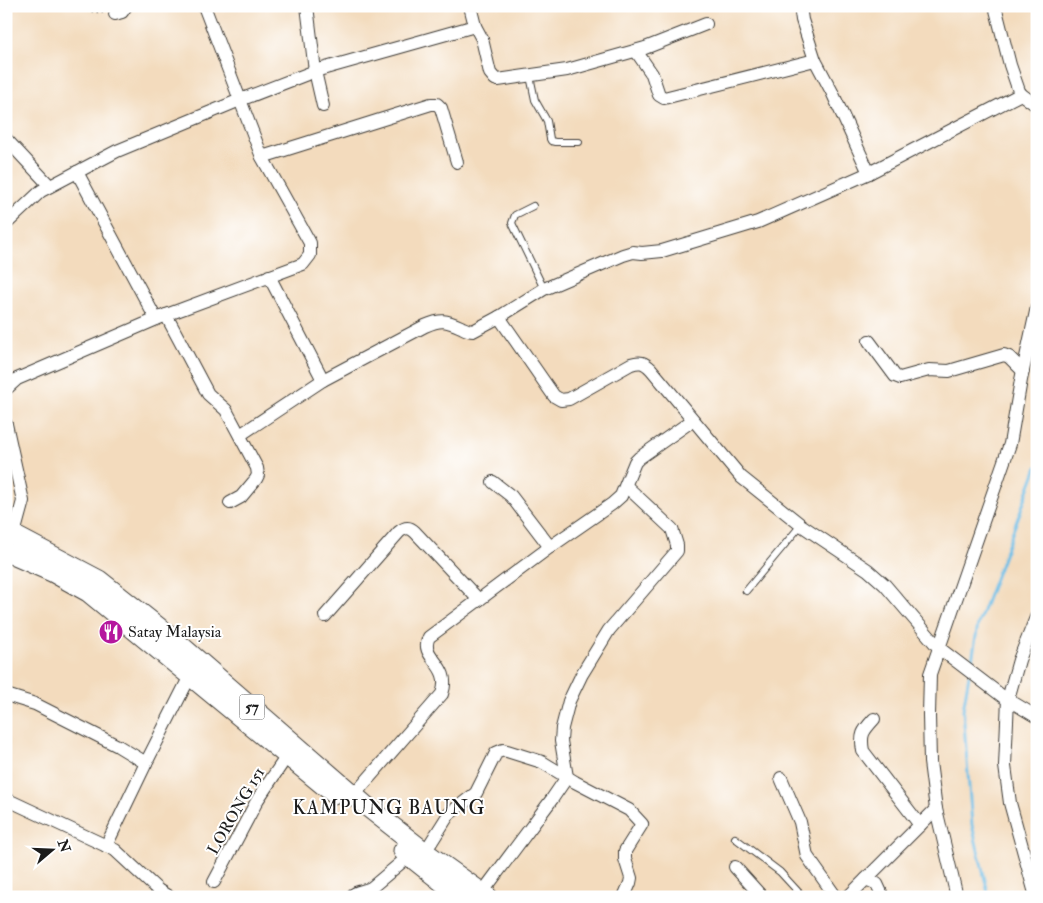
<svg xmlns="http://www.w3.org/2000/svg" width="1043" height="903" font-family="'IM FELL Double Pica',serif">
<rect width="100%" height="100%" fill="#fff"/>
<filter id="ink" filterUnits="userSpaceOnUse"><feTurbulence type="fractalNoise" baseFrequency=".02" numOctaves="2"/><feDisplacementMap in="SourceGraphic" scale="10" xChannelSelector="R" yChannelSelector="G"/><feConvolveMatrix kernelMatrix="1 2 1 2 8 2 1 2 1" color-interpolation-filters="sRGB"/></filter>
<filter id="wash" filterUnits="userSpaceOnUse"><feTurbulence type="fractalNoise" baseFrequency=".0096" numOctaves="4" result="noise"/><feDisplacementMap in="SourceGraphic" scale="20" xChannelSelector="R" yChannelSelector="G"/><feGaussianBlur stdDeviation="1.12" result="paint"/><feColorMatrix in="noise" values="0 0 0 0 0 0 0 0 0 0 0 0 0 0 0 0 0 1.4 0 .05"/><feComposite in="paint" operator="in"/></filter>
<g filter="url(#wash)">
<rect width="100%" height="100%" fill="#f3dbbd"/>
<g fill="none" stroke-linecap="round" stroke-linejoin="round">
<g stroke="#69bce5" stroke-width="3">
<polyline points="971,667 978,624 1037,467"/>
<polyline points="969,675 963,710 972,825 989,897"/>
</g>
</g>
</g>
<g filter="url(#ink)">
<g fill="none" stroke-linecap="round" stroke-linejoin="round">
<defs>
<g id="service">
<polyline points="530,76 535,100 547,121 550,139 551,141 555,142 579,142"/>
<polyline points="533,206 515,215 512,223 544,289"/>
<polyline points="746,591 801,525"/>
<polyline points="735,838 780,872 803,897"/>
</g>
<g id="minor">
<polyline points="470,6 475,26 482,39 490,73 495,79 498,80 567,70 645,48 706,24"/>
<polyline points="802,6 801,13 802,20 815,60 832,92 869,173"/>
<polyline points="995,6 1010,65 1019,91 1021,94 1037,106"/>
<polyline points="115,14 122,12 126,6"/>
<polyline points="636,51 652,74 659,95 664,98 815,60"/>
<polyline points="323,106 315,71 475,26"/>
<polyline points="6,139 50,186"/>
<polyline points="262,157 431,104 437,104 441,108 457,162"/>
<polyline points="77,172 156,319"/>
<polyline points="6,224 41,191 117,151 240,100 315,71 307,6"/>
<polyline points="269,276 323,380"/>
<polyline points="166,315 303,264 310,255 310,243 262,157 204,6"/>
<path d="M499 317 554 396 561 400 569 399 631 364C640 361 644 362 651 369L741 477 801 525 868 570 885 585 939 648 1002 696 1037 717"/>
<polyline points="869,341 895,376 900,378 929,370 949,371 1004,355 1009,357 1023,371"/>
<polyline points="6,389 17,379 166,315 208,394 226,410 257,468 258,475 256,479 241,497 230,503"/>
<polyline points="6,424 23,501 14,534"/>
<path d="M240 435 323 380 425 326C441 319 446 320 461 327 465 329 468 331 473 331L499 317 544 289 623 255 633 252 642 253 662 251 758 222 869 173 1021 94"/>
<polyline points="493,482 511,496 550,547"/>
<path d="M325 616 399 532C405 527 410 527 415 532L479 600"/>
<polyline points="6,695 35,704 118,746 146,763 190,676"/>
<path d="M874 719C863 731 860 734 863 751L920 825"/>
<polyline points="781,778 800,822 807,856 836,897"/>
<path d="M354 795 442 694C453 664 418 658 429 637L550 547 612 504 621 496 635 462 639 458 693 420"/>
<polyline points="6,799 115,850 158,890 169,897"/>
<polyline points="106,846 146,763"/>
<polyline points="425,852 449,814 476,793 496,753 503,750 507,751 542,762 575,782 629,810 642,824 625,851 625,859 631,878 630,883 624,897"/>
<polyline points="735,867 762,897"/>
<polyline points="866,879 877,884 883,897"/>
<polyline points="214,882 258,799 287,756"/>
<polyline points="482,893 552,799 567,777 561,741 562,728 569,701 582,674 609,630 677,551 677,545 672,529 626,486"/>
<path d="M351 897C356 890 364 892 371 888L409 856"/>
<polyline points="848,897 936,809"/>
<polyline points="957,897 936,809 930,762 929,715 930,674 1010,444 1021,380 1037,307"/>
<polyline points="1036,897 1010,803 1005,766 1008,699 1019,660 1037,615"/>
</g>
<g id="primary">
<polyline points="6,531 99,580 171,637 365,805 425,852 488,897"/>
<polyline points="6,552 52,572 88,592 334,794"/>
<polyline points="403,851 461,897"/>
</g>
</defs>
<use href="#service" stroke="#3c3934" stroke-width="8"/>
<use href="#minor" stroke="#3c3934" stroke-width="14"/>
<use href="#primary" stroke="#3c3934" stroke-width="21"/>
<polyline stroke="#3c3934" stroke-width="2" stroke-dasharray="1 4" stroke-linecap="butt" points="78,6 88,11 105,13"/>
<use href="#service" stroke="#fff" stroke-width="6"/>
<use href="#minor" stroke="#fff" stroke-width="12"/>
<use href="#primary" stroke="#fff" stroke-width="19"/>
</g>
</g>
<defs>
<symbol id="restaurant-disc" viewBox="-11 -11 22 22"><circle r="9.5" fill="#b5179e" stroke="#fff"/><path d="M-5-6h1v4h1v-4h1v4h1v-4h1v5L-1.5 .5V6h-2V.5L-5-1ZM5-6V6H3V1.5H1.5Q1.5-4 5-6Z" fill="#fff"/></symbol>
</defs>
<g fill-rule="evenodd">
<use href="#restaurant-disc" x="97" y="618" width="28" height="28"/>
</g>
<g text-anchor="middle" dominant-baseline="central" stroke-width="4" stroke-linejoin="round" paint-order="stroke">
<rect fill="#fff" stroke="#606060" stroke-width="1" x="239.5" y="694.5" width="25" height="25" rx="4"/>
<g font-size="15" font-weight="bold" fill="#1c1c1c">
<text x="252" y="707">57</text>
</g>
<g font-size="16" fill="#1c1c1c" stroke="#fff" text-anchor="start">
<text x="128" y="632">Satay Malaysia</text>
</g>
<g font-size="16" fill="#1c1c1c" stroke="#fff">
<text transform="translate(236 811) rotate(-60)">LORONG 151</text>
</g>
<g font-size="19" letter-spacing="1" fill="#1c1c1c" stroke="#fff">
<text x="389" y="808">KAMPUNG BAUNG</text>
</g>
</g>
<rect width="1043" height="903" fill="none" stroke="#fff" stroke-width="25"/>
<g transform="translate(52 850) rotate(71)" stroke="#ffffff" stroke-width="4" paint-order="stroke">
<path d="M0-4L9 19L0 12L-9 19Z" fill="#1c1c1c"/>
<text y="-8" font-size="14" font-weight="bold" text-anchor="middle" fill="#1c1c1c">N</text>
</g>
</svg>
